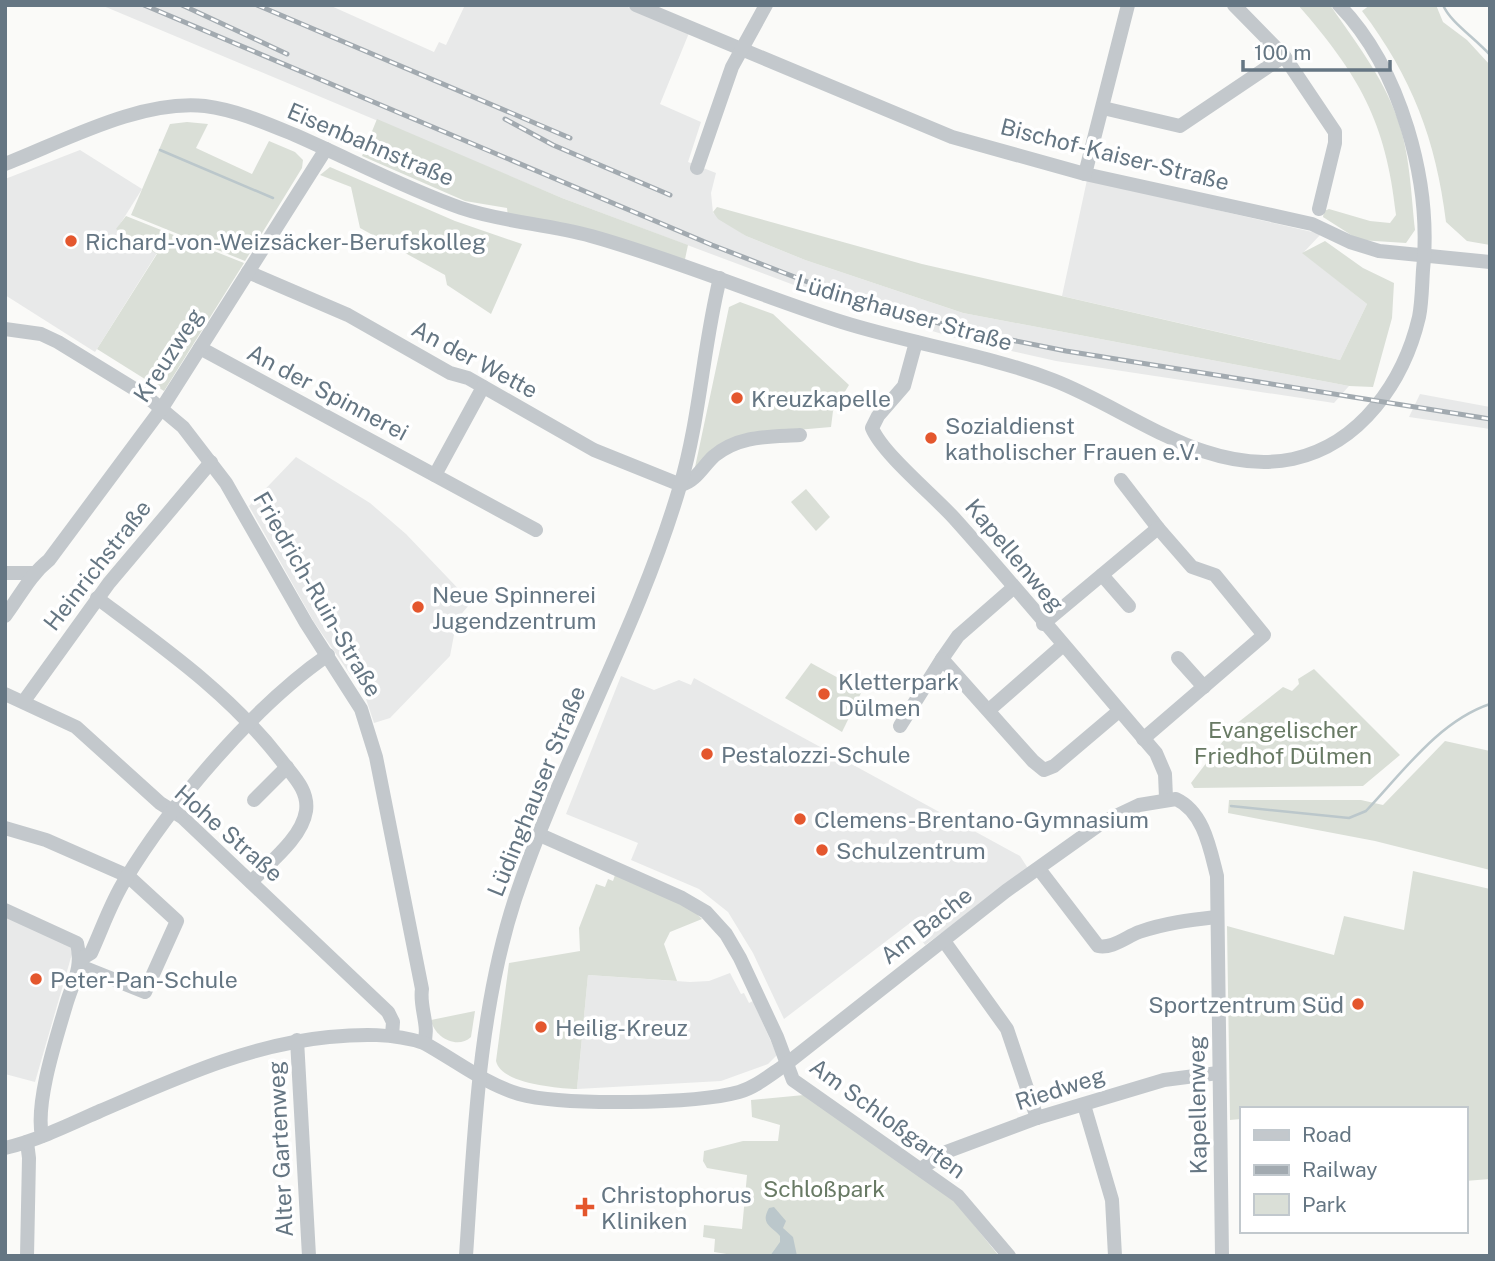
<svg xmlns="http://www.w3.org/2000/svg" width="1495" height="1261" font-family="'Public Sans',sans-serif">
<rect width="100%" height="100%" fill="#fafaf8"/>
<g fill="#e8e9e9">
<polygon points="101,5 329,5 434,52 439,42 446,45 465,5 623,5 689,33 660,104 701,122 688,162 716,173 711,193 713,213 746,236 805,260 963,313 1349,386 1334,403 1056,361 959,339 855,308 562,198"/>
<polygon points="80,150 142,189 117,229 157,253 95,352 5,295 5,179"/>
<polygon points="1087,180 1321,234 1303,253 1367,304 1340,360 1062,296"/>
<polygon points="1420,394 1490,407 1490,429 1409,417"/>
<polygon points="296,457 370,503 406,534 469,600 470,604 457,619 450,656 390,718 374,723 365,696 314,622 249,506"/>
<polygon points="621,676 654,690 679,680 691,685 694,678 1020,856 1029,870 925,945 910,923 784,1019 753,953 728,912 699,889 631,860 638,843 566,814"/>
<polygon points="5,914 74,947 35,1082 5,1074"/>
<polygon points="730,973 741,994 744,993 749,1003 753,1001 777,1055 768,1064 721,1081 577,1089 588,975 690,982 709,981"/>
</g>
<g fill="#dadfd7">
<path d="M1298 5H1330C1355 41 1382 76 1397 117 1410 153 1411 193 1415 230L1406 243 1359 240 1323 217 1324 211 1329 209 1370 221 1390 223 1396 215C1386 121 1359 75 1298 5Z"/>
<path d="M1370 5H1436L1443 22 1467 40 1490 65V245L1467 241 1446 222C1436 140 1412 77 1362 11Z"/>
<polygon points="377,119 562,198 688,245 684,264 508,217 507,208 465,201 362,156"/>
<polygon points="187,122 208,124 196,148 252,174 269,141 295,152 303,160 302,168 245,261 131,215 170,124"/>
<polygon points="330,167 455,221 522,244 491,314 447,285 445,275 360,228 351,187 320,175"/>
<polygon points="717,207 922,264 1340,360 1367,304 1302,253 1325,241 1363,268 1394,283 1392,318 1373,387 1349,386 963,313 805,260 746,236 718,219 713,212"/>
<polygon points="126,216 244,263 164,391 97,349 157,254 116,229"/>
<polygon points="740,302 773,314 849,385 833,411 831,427 751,434 694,472 729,307"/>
<polygon points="806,489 830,517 816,531 791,502"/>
<polygon points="811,663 862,691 842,732 785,698"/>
<polygon points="1314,669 1400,755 1363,786 1194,788 1191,783 1236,724 1283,687 1292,691 1299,684 1298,679"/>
<polygon points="1445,741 1490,751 1490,870 1375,841 1228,813 1229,800 1361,800 1383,805"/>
<polygon points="1413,871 1490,889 1490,1179 1465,1181 1465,1109 1241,1109 1241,1119 1230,1120 1227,926 1334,955 1344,916 1404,930"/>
<path d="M615 875 690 908 702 919 670 932 664 944 677 981 588 975 577 1089C558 1088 501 1084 496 1061L509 963 580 951 579 928 596 884 605 887 608 879 613 881Z"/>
<path d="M475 1011 471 1037C457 1050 434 1037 431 1020Z"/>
<polygon points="804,1095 952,1198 999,1256 739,1256 714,1252 715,1239 703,1237 704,1225 742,1229 747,1175 707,1168 703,1161 704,1151 743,1141 778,1141 780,1125 752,1117 751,1100"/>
</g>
<path fill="#bbc7cb" d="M774 1207 786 1221 783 1228 793 1237 797 1256H770L780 1242V1236C771 1226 760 1224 769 1208Z"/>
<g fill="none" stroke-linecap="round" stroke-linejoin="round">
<g stroke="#bbc7cb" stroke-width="2.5">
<path d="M1443 5C1450 22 1475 38 1490 55"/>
<polyline points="160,150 273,198"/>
<path d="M1231 806 1349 818 1366 811C1402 773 1439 721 1490 704"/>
</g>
<g stroke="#c3c8cc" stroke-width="14">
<polyline points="636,5 952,137 1085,174 1312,224 1350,242 1379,251 1490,262"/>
<polyline points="1234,5 1284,56 1335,132 1335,143 1319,209"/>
<polyline points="1103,108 1180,126 1284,56"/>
<path d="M5 164C64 141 141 99 205 106 236 110 266 123 295 135 350 159 404 188 461 208 502 222 548 224 591 236 677 260 758 295 842 322 912 344 985 354 1053 380 1129 409 1206 477 1293 459 1361 444 1404 381 1419 317 1422 302 1422 285 1423 270 1432 182 1401 69 1339 5"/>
<polyline points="697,168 732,67 766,5"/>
<polyline points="1085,174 1128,5"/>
<polyline points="248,272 348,315 450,373 468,378 594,450 681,485"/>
<path d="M5 329 41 334 58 342 146 396 183 427 226 483 306 623 361 709 376 757 422 989C419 1007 430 1026 424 1043"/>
<path d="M916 342 904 386 878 416 872 428C882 453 933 495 954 518 1023 595 1089 675 1156 753L1165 774 1166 798"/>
<polyline points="200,348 536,530"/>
<polyline points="435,475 483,387"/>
<polyline points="1121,480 1158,528"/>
<path d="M681 485C696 481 703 466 714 456 739 435 769 437 800 435"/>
<polyline points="5,573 32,573"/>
<polyline points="1102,575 1129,606"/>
<polyline points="1013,588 958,636 942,659 1033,761 1044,770 1054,766 1119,711"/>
<path d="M97 598C164 648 230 694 281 760 293 776 309 790 306 811 302 838 269 863 251 882"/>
<path d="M5 616C20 596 30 575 49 560L162 408 326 149"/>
<polyline points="1043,624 1158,528 1192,567 1215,575 1264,635 1143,739"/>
<polyline points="1178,658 1204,687"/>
<polyline points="5,694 76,727 160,803 182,817 388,1012 393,1022 392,1036"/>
<polyline points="24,701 109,583 211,462"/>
<polyline points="989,710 1062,646"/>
<polyline points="900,726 942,659"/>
<polyline points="254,800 287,767"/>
<polyline points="5,828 46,840 128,876 177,921 145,992 80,966"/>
<polyline points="540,835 682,898 706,912 726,934 740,958 777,1037 793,1080 958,1196 1009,1256"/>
<path d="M1039 869 1098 946C1112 949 1126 937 1139 932 1165 923 1190 920 1216 917"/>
<path d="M5 910 77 943C83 969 73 981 66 1005 56 1039 35 1103 42 1136"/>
<polyline points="944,941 1007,1029 1037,1118"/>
<path d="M81 959 91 953C102 929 111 902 125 880 170 805 255 705 328 655"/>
<polyline points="297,1040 309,1256"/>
<polyline points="1084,1105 1112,1200 1115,1256"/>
<polyline points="27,1142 29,1158 27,1256"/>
<path d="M5 1148C38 1140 69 1125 100 1111 175 1079 247 1045 329 1037 361 1034 393 1033 424 1043 455 1060 485 1084 519 1094 563 1106 695 1104 739 1092 756 1087 770 1075 785 1065L1006 891 1103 822 1139 805 1176 799C1204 812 1210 849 1217 876L1222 1256"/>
<polyline points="922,1168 946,1152 1037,1118 1164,1080 1218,1073"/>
<path d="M466 1256C474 1138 478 1013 515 899 562 758 638 629 680 486 700 419 703 346 720 278"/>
</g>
<defs>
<g id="rail">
<polyline points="144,5 712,245 857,301 976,333 1066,351 1490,419"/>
<polyline points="182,5 287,54"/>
<polyline points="257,5 570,138"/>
<polyline points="505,119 553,145 670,195"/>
</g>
</defs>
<use href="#rail" stroke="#a2aab0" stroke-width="5"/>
<use href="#rail" stroke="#fff" stroke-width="2.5" stroke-dasharray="8" stroke-linecap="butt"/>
</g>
<g fill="#e4572e" stroke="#fff" stroke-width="2.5">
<circle cx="71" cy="241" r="7"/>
<circle cx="737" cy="398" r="7"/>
<circle cx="931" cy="438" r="7"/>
<circle cx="418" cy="607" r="7"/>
<circle cx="824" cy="694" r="7"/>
<circle cx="707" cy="754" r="7"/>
<circle cx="800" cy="819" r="7"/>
<circle cx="822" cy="850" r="7"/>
<circle cx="36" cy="979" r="7"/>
<circle cx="1358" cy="1004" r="7"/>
<circle cx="541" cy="1027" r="7"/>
<path d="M581.5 1196.5h7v7h7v7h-7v7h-7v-7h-7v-7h7z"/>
</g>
<g text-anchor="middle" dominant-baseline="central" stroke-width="7" stroke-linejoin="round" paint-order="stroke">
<g font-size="23" fill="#657683" stroke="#fff">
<text transform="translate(371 144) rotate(23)">Eisenbahnstraße</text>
<text transform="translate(1115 154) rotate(14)">Bischof-Kaiser-Straße</text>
<text transform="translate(904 312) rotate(16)">Lüdinghauser Straße</text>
<text transform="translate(168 355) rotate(-57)">Kreuzweg</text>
<text transform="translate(475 359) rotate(28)">An der Wette</text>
<text transform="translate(328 392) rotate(28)">An der Spinnerei</text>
<text transform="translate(1015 555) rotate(50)">Kapellenweg</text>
<text transform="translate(97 565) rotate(-52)">Heinrichstraße</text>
<text transform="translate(318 594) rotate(60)">Friedrich-Ruin-Straße</text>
<text transform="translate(536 791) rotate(-68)">Lüdinghauser Straße</text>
<text transform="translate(229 833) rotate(41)">Hohe Straße</text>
<text transform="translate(926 925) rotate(-38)">Am Bache</text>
<text transform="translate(1060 1088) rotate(-18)">Riedweg</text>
<text transform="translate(1197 1105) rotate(-91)">Kapellenweg</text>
<text transform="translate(888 1118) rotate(36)">Am Schloßgarten</text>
<text transform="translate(280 1149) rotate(-93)">Alter Gartenweg</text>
</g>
<g font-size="23" fill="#657683" stroke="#fff" text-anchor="start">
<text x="85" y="241">Richard-von-Weizsäcker-Berufskolleg</text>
<text x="751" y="398">Kreuzkapelle</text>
<text x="945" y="425">Sozialdienst<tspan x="945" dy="26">katholischer Frauen e.V.</tspan></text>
<text x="432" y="594">Neue Spinnerei<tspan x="432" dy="26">Jugendzentrum</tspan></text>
<text x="838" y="681">Kletterpark<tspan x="838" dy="26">Dülmen</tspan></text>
<text x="721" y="754">Pestalozzi-Schule</text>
<text x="814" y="819">Clemens-Brentano-Gymnasium</text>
<text x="836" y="850">Schulzentrum</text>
<text x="50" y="979">Peter-Pan-Schule</text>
<text x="1344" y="1004" text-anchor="end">Sportzentrum Süd</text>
<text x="555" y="1027">Heilig-Kreuz</text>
<text x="601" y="1194">Christophorus<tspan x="601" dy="26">Kliniken</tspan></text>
</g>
<g font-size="23" fill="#687a64" stroke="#fff">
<text x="1283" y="729">Evangelischer<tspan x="1283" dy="26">Friedhof Dülmen</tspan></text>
<text x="824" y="1188">Schloßpark</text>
</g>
</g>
<rect width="1495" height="1261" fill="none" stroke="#657683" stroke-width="14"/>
<rect x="1240" y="1107" width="228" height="126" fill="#ffffff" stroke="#c1c8cd" stroke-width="2"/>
<rect x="1254" y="1130" width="35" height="10" fill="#c3c8cc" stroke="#c1c8cd" stroke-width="2"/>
<text x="1302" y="1142" font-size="21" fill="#657683">Road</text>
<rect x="1254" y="1165" width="35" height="10" fill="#a2aab0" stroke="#c1c8cd" stroke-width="2"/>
<text x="1302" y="1177" font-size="21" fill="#657683">Railway</text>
<rect x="1254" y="1194" width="35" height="21" fill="#dadfd7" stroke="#c1c8cd" stroke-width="2"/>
<text x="1302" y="1212" font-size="21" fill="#657683">Park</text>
<path d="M1243 60v10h147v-10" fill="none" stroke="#657683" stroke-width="3.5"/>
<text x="1254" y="60" font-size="21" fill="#657683" stroke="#ffffff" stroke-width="5" paint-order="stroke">100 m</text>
</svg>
